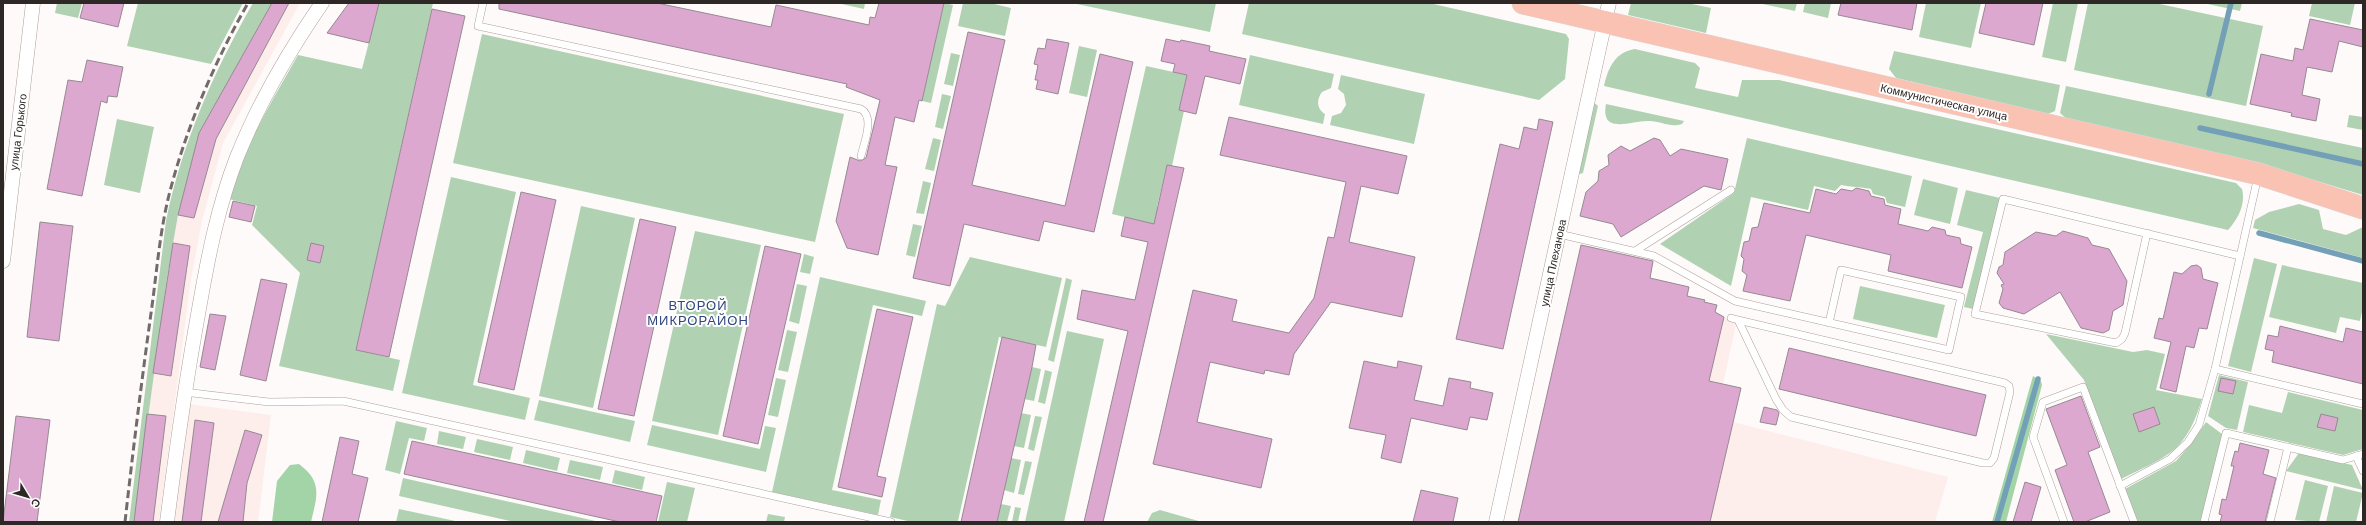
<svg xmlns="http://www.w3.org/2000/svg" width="2366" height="525" font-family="'DM Sans',sans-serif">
<rect width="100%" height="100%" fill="#fefaf9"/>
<g fill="#fdedeb">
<polygon points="272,3 300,3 223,143 202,221 191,279 159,522 134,522 167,278 178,215 199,133"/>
<polygon points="1581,245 1654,261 1650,278 1689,287 1688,296 1705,300 1704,302 1717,305 1715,312 1724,317 1737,320 1723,384 1741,388 1733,422 1948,477 1935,522 1518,522"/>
<polygon points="188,404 271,415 258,522 174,522"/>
</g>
<g fill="#b0d2b3">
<polygon points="57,3 82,3 78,18 55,13"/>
<polygon points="138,3 243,3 211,64 127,46"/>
<path d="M253 3H272L199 133 178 215 167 278 134 522H129L166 221C182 143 214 71 253 3Z"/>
<path d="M379 3H433L356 350 400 360 393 391 279 366 300 273 252 225 257 206 229 199C243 148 272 101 298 55L362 69Z"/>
<polygon points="837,3 865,3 864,9"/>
<polygon points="944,3 953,5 931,103 922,101"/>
<polygon points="963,3 990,3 1011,8 1005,36 958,26"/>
<polygon points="1072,3 1216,3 1210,32"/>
<polygon points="1249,3 1429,3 1566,34 1569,39 1565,79 1539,100 1242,34"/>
<polygon points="1631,3 1687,3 1711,8 1706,33 1628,15"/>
<polygon points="1758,3 1797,3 1795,11"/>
<polygon points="1805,3 1831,3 1828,18 1803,12"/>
<polygon points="1926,3 1981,3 1971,48 1919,37"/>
<polygon points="2053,3 2078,3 2066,62 2042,57"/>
<polygon points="2088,3 2155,3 2263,26 2246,106 2074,70"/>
<polygon points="2203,3 2242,3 2240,11"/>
<polygon points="2312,3 2355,3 2350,25 2309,16"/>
<polygon points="482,34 844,114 815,242 453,163"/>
<polygon points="1079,46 1097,50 1087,97 1069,93"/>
<path d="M1635 49 1695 63 1700 68 1695 88 1738 97 1742 80H1779L2236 183 2242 189C2246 204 2238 219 2228 230L1604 86C1608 68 1615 52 1635 49Z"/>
<polygon points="1894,51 2060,85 2055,111 2048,114 1896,78 1889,69"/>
<polygon points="951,53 960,55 953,86 944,84"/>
<path d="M1250 55 1334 74 1331 88 1322 92C1316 100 1317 109 1325 114L1323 124 1239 105Z"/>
<polygon points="1146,66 1187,75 1179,110 1184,111 1172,166 1167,165 1157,207 1174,211 1170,228 1112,214"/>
<polygon points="1341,75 1425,94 1414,144 1330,125 1332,116 1341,113 1346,105 1344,94 1338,89"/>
<polygon points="2066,86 2363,148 2363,195 2260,164 2067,119 2060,113"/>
<polygon points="942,94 951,96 943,129 935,127"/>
<polygon points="1592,101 1598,106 1583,173 1576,175"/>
<path d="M1606 104 1684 121 1682 124C1670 128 1661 121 1649 121 1632 120 1600 136 1606 104Z"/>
<polygon points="2349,115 2363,117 2363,130 2347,127"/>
<polygon points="117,119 154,127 140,193 104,185"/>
<polygon points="933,138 941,140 934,171 925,169"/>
<path d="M1747 138 1912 176 1905 207 1887 203 1885 197 1873 194 1871 189C1860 187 1851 187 1841 185L1835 191 1814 186 1808 210 1751 197 1731 286 1660 244 1734 193Z"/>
<polygon points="451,177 516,192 473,385 530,398 525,420 402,393"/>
<polygon points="1923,179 1958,188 1950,224 1914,215"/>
<polygon points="923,181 931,183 924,214 916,213"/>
<polygon points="1966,190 2000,198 1973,309 1964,307 1983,232 1957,225"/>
<polygon points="2299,204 2319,210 2323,229 2346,235 2363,227 2363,258 2253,228 2255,220 2269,212"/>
<polygon points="581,206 635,218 593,408 539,396"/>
<polygon points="913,224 922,226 915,257 906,255"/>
<polygon points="695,231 761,245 718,435 652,421"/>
<polygon points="804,254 814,257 810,274 800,272"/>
<polygon points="970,257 1062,278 1046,347 999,337 958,521 961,522 912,522 890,517 937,304 945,306"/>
<polygon points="2254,258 2277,264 2251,372 2228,366"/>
<polygon points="2282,265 2363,283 2363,307 2360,321 2340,317 2336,333 2269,317"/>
<polygon points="820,277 926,301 922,316 873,305 832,490 881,500 878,515 772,492"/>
<polygon points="1066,278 1072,280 1054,362 1048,360"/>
<polygon points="797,284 807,286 799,324 789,321"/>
<polygon points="1860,286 1945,305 1937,338 1853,319"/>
<polygon points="787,330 797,332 788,372 778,370"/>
<polygon points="1067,331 1104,339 1064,522 1025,522"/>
<path d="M2046 334 2133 352 2147 350 2165 354 2156 390 2202 399C2186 452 2168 456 2121 479L2084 380Z"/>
<polygon points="1032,367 1041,369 1034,401 1024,399"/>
<polygon points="1045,370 1052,372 1045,404 1038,402"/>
<polygon points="2219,375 2248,382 2237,430 2226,428 2208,416"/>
<polygon points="776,378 786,380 778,417 768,415"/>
<polygon points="2288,392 2363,410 2363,449 2343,455 2243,432 2249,405 2282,413"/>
<polygon points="539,400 635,421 630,442 534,420"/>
<polygon points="1021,413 1031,415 1024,448 1014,446"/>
<polygon points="1035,416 1042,417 1034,451 1028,449"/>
<polygon points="396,421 427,428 424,441 409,438 400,474 385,470"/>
<polygon points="2206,422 2222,434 2201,522 2138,522 2125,489 2176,461 2191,444"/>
<polygon points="652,425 760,449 765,426 776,428 766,472 647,445"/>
<polygon points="439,431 466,437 463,449 437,444"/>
<polygon points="477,439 513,447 510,460 474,452"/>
<polygon points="526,450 560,458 557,471 523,463"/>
<polygon points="2299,453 2352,465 2363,490 2286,471"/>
<polygon points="1011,458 1021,460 1014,493 1004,490"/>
<polygon points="570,460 603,467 600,480 567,473"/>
<polygon points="1025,461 1032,462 1024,495 1018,494"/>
<polygon points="615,470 645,477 642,490 612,483"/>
<polygon points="403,478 600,522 515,522 399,496"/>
<polygon points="2305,480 2328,486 2319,522 2295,520"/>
<polygon points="667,482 695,488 687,522 658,522"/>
<polygon points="2334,486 2363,493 2356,522 2326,522"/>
<polygon points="1001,504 1011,506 1007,522 997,522"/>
<polygon points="1015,507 1021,508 1018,522 1012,522"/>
<polygon points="399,509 460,522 396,522"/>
<polygon points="1160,510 1202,522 1147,522 1152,513"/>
<polygon points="768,514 785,517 784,522 766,522"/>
</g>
<g fill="#a2d4a7">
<polygon points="2033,376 2041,381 2042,385 2006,522 1992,522"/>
<path d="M299 464C323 482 317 496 311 522H272L277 481 290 465Z"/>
</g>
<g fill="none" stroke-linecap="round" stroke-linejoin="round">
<g stroke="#74a0b7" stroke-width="5.5">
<polyline points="2209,94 2231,3"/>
<polyline points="2200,128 2363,164"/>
<polyline points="2259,233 2363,261"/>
<polyline points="1997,522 2038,379"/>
</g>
</g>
<g fill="#dda8d0" stroke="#968992">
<polygon points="84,3 124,3 118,27 80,18"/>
<polygon points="272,3 289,3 216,139 194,218 178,215 199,133"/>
<polygon points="349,3 379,3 369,43 327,33"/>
<polygon points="499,3 657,3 771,27 776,5 869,25 870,17 875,18 879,3 944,3 922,101 919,100 914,122 895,117 885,165 897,167 878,255 847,248 836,221 850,157 860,161 866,158 880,100 846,87 847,84 499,9"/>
<polygon points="1841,3 1917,3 1912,30 1838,15"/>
<polygon points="1986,3 2043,3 2034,45 1979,33"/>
<polygon points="432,9 465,16 389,357 356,350"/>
<polygon points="2310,19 2363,30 2363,47 2339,41 2332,72 2307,67 2302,95 2320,99 2316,121 2291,116 2292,113 2250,104 2261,54 2293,61 2295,48 2303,50"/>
<polygon points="968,32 1005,40 972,185 1065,206 1100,54 1133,62 1094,232 1044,221 1039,241 964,224 950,286 913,278"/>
<polygon points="1047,39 1069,43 1058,94 1036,89 1038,80 1035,80 1038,65 1034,64 1038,48 1045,49"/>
<polygon points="1166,39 1180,42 1181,40 1210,46 1209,51 1246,59 1240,84 1205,76 1196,114 1179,110 1187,75 1173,72 1175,64 1161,61"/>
<polygon points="87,60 123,67 117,97 108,96 107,103 101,101 82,196 47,189 68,80 82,82"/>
<polygon points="1229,117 1407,156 1398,194 1361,186 1349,242 1415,257 1402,317 1331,302 1294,354 1289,375 1265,370 1264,374 1210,362 1197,422 1272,439 1261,488 1153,464 1193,290 1237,300 1232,321 1289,333 1314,298 1328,237 1334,238 1346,182 1220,155"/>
<polygon points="1539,119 1553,122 1503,349 1456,339 1500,144 1519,149 1524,127 1537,130"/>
<polygon points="1654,138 1660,140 1670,156 1681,149 1728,159 1721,190 1704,186 1621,237 1613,224 1580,216 1586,192 1598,181 1599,171 1609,165 1608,155 1621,146 1630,151"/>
<polygon points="1167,165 1184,168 1103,522 1084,522 1128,331 1077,319 1082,290 1135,300 1148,242 1121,236 1125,217 1154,224"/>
<polygon points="1856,188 1869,191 1871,196 1884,199 1885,205 1901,209 1898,224 1928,231 1932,227 1945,230 1946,235 1960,238 1961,244 1972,247 1962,288 1888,271 1891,255 1806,235 1790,301 1743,291 1747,275 1742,271 1744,259 1741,256 1744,242 1749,241 1752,228 1758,227 1764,203 1810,213 1816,189 1836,194 1841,189 1852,191"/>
<polygon points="521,192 556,200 514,390 478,382"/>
<polygon points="233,201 255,206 251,222 229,217"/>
<polygon points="640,219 676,227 634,416 598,409"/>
<polygon points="40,222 73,226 59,341 27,337"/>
<polygon points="2063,231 2088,238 2092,245 2109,249 2127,281 2123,305 2113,311 2109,330 2103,333 2081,328 2060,292 2024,314 2003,308 1999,303 2003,289 2001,285 2004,284 1997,273 1999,267 2003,265 2005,252 2036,232 2056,236"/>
<polygon points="173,243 190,246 171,376 153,373"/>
<polygon points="311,243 324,246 320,263 307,260"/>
<polygon points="1581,245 1653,261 1650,278 1689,287 1687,296 1705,300 1704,302 1717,305 1715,312 1724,317 1709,381 1741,388 1710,522 1518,522"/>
<polygon points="765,246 801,254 758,444 723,436"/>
<polygon points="2197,265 2201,268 2203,279 2218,283 2207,329 2199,328 2194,348 2186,346 2176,392 2160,388 2171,342 2154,338 2159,318 2163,319 2174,272 2182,274 2191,266"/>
<polygon points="261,279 287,284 266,381 240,375"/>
<polygon points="877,309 913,317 877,476 886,478 882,497 838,487"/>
<polygon points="210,314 226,316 215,370 200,367"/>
<polygon points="2280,326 2343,342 2346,328 2363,332 2363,384 2272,362 2274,351 2265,349 2268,335 2278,337"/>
<polygon points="1002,337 1036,345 1032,367 997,522 961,522"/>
<polygon points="1789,348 1986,395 1976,436 1779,389"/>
<polygon points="1364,361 1397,368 1398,361 1422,366 1414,400 1443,406 1449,378 1471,382 1470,388 1493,393 1487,420 1470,417 1467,430 1411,418 1401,463 1381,458 1386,435 1349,428"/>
<polygon points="2221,378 2236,381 2233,394 2218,391"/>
<polygon points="2081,396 2100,447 2088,452 2110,512 2085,522 2074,522 2055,470 2067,465 2046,409"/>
<polygon points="1764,407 1777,410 1779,413 1776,425 1760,422"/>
<polygon points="2154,407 2160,424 2139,432 2133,414"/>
<polygon points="147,414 166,416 153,522 134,522"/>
<polygon points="2321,414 2338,418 2335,431 2317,427"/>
<polygon points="16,416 50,420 37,522 3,522"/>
<polygon points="195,420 214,423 201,522 182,522"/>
<polygon points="245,430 262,435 247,483 243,522 218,522"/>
<polygon points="340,437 359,441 352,474 368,478 358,522 322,522"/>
<polygon points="412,441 662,496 656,522 620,522 404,474"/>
<polygon points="2240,443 2269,450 2263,474 2276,478 2265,522 2220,522 2222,515 2219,514 2222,499 2226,500 2234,466 2231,466 2233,458 2235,451 2238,452"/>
<polygon points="2025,482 2041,487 2031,522 2013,522"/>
<polygon points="1421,490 1458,498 1453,522 1413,522"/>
</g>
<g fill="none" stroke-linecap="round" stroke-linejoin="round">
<defs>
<g id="service">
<path d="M483 3 478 26 861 109C875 117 864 143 861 156"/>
<polyline points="2147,233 2125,333 2122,339 2116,343 1975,314 2003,199 2240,256"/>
<polyline points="1559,234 1654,256 1735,301 1949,350 1961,297 1841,270 1829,323"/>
<polyline points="1635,251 1731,190"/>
<polyline points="1731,318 1738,320 2005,383 2009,386 2010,392 1994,458 1990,463 1983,463 1791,417 1783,410 1776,399 1738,320"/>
<polyline points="2215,369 2363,404"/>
<polyline points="184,392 269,402 343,401 891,522"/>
<polyline points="2356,456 2363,471"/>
<polyline points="2120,486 2170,459 2188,442 2199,425 2215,369 2258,176"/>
<polyline points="2064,522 2033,437 2043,402 2083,387 2134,522"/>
<polyline points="2204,522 2226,433 2343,460 2363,454"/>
<polyline points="2270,522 2288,447"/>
</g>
<g id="minor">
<polyline points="3,261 33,3"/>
<path d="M167 522C176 451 186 380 199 309 208 257 218 206 237 157 259 102 289 51 322 3"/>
<polyline points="1496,522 1609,3"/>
</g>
<polyline id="primary" points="1523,3 2259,174 2363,208"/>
</defs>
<use href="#service" stroke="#af9f9a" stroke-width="8"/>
<use href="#minor" stroke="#af9f9a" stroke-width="15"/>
<use href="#primary" stroke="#d9d8d8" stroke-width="23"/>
<use href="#service" stroke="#fff" stroke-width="7"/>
<use href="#minor" stroke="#fff" stroke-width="14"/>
<use href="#primary" stroke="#fac2b2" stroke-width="22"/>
<path stroke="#716b6a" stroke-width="3" stroke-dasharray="8 4" stroke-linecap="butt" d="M125 522C133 450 142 378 152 306 157 269 160 231 169 195 186 128 214 63 248 3"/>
</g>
<g text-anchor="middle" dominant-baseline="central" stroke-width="4" stroke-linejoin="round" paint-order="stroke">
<g font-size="11" fill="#2d2725" stroke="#fff">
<text transform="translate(1944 102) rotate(13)">Коммунистическая улица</text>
<text transform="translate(18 132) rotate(-83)">улица Горького</text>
<text transform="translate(1553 263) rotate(-78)">улица Плеханова</text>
</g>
<g font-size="13" letter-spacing="1" fill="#30457f" stroke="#fff">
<text x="698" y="305">ВТОРОЙ<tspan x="698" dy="15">МИКРОРАЙОН</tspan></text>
</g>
</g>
<rect width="2366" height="525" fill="none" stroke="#2d2725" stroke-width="8"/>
<g transform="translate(28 497) rotate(128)" stroke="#ffffff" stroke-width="3" paint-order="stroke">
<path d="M0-3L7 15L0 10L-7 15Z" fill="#2d2725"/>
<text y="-6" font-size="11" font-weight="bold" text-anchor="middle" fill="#2d2725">С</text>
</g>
</svg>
